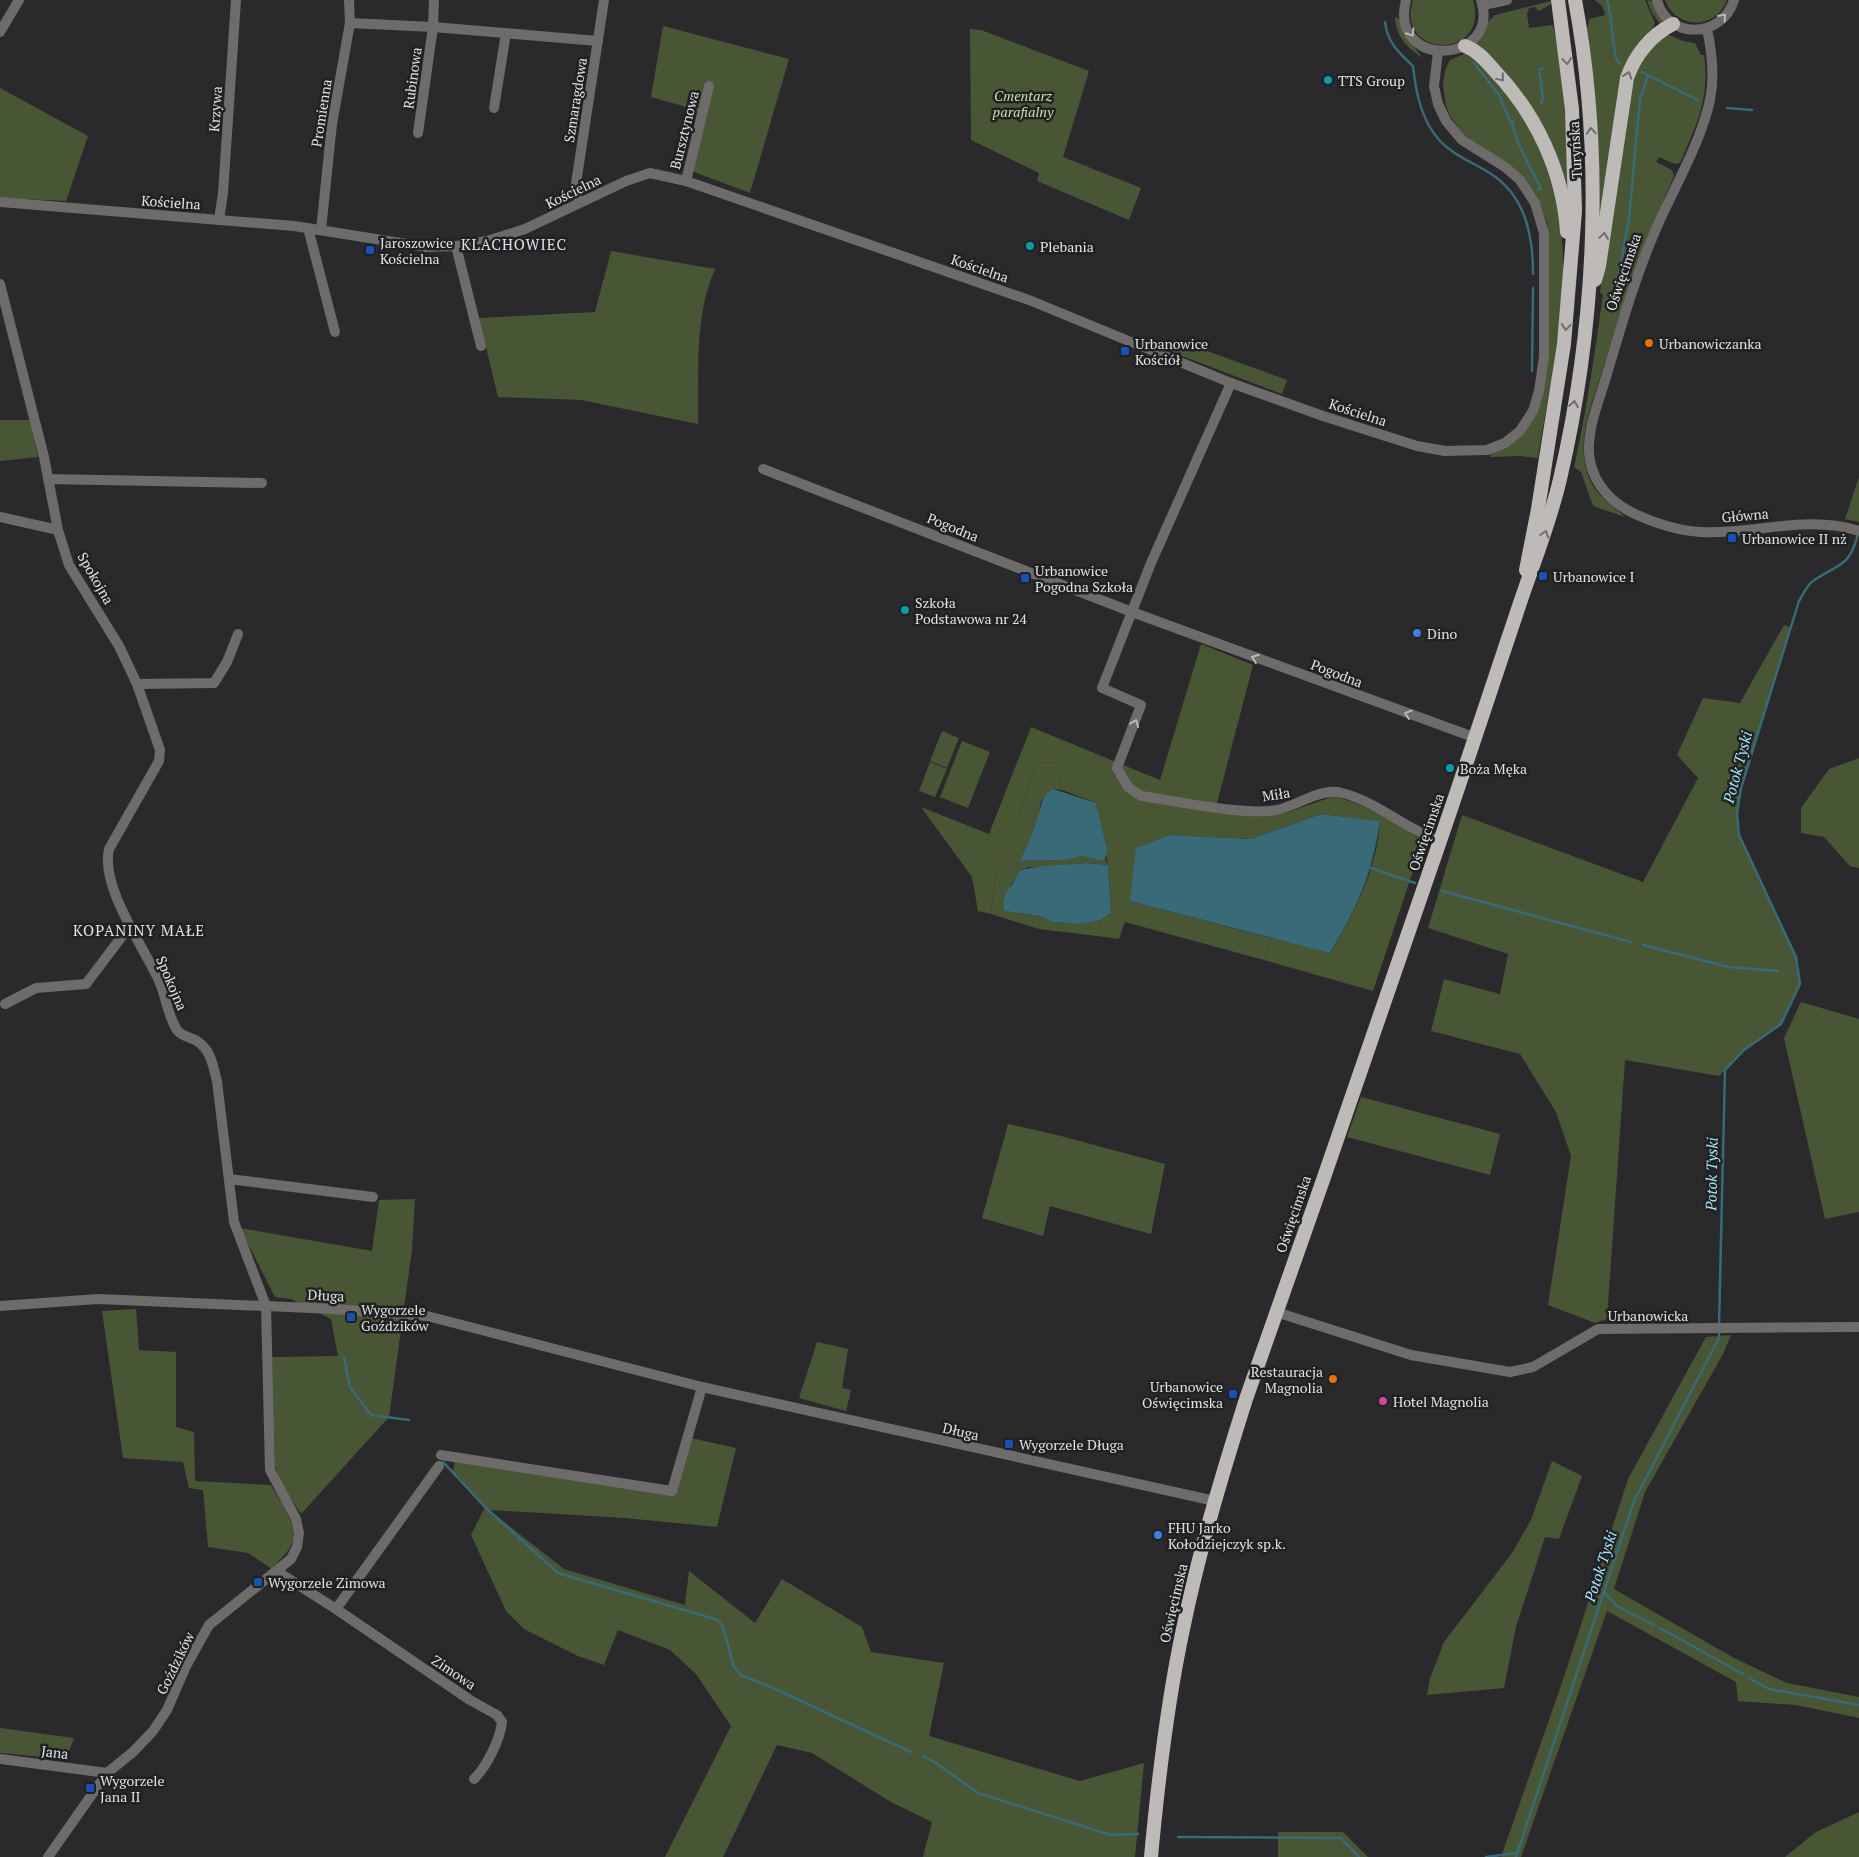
<svg xmlns="http://www.w3.org/2000/svg" width="1859" height="1857" font-family="'PT Serif',serif">
<rect width="100%" height="100%" fill="#2a2a2d"/>
<g fill="#495635">
<path d="M1413 0H1473C1491 61 1394 59 1413 0Z"/>
<polygon points="1595,0 1645,0 1655,23 1653,27 1655,30 1634,52 1599,237 1586,27 1588,26 1589,19 1605,15 1603,7"/>
<polygon points="1647,0 1652,1 1664,20 1660,24 1652,13"/>
<path d="M1665 0H1727C1716 30 1676 30 1665 0Z"/>
<polygon points="1551,1 1551,4 1539,11 1535,7 1529,8 1527,14 1529,28 1553,25 1564,82 1571,210 1508,79 1475,42 1487,23 1495,15"/>
<path d="M1395 17 1399 19 1407 39 1423 58C1408 49 1395 35 1395 17Z"/>
<polygon points="663,26 789,59 750,193 686,169 697,110 651,97"/>
<polygon points="970,29 981,30 1089,71 1063,157 1141,188 1129,220 1037,181 1039,173 971,140"/>
<path d="M1669 35 1683 41 1695 43 1701 55H1704C1710 98 1697 124 1680 163L1675 164 1659 157 1656 162 1672 170 1674 176C1646 239 1623 302 1603 368 1594 399 1577 435 1586 468 1592 494 1608 501 1625 517L1593 506 1581 472 1574 467C1587 409 1595 352 1603 294L1600 293 1616 172 1636 68 1658 39Z"/>
<path d="M1464 54 1474 57 1519 109 1549 166 1546 167C1582 256 1552 367 1538 458L1520 456 1490 457 1491 454 1524 433 1536 415 1548 349 1549 234 1547 222 1538 198 1522 175 1464 135 1450 116 1446 106 1443 86 1445 70 1450 60Z"/>
<polygon points="0,88 88,136 66,201 0,198"/>
<path d="M611 251 715 269C694 317 699 374 698 424L581 400 498 397 479 318 595 312Z"/>
<polygon points="1174,339 1287,380 1282,394 1169,351"/>
<polygon points="0,420 30,420 38,457 0,461"/>
<polygon points="1859,477 1859,522 1845,519"/>
<polygon points="1784,625 1791,627 1741,788 1737,813 1739,835 1796,957 1800,984 1781,1024 1744,1050 1719,1076 1625,1060 1607,1319 1595,1323 1548,1305 1571,1156 1556,1112 1520,1054 1431,1031 1444,979 1500,994 1508,954 1428,928 1462,815 1643,882 1698,778 1677,755 1703,698 1740,703"/>
<polygon points="942,731 959,738 947,768 930,761"/>
<polygon points="962,741 990,752 968,808 940,797"/>
<polygon points="1859,758 1859,868 1850,866 1824,837 1801,833 1801,808 1829,769"/>
<polygon points="930,762 947,769 935,797 919,791"/>
<polygon points="1057,762 1062,790 1053,789 1041,801 1039,813 1025,855 1020,861 1065,860 1083,856 1100,861 1105,859 1108,865 1086,863 1046,867 1028,867 1019,871 1017,878 1011,884 1005,911 1039,916 1052,922 1080,924 1101,920 1097,936 1039,929 991,914 995,880 1037,763"/>
<polygon points="921,807 989,834 972,877"/>
<polygon points="1164,910 1271,938 1264,960 1158,931"/>
<polygon points="1801,1002 1859,1019 1859,1212 1825,1219 1784,1038"/>
<polygon points="1361,1097 1500,1134 1490,1175 1347,1137"/>
<polygon points="1008,1124 1061,1136 1165,1164 1151,1234 1050,1206 1043,1236 982,1218"/>
<polygon points="415,1199 412,1250 389,1417 301,1514 281,1484 275,1466 272,1357 338,1356 331,1319 291,1299 275,1297 240,1228 372,1251 379,1200"/>
<path d="M136 1309 139 1350 176 1352V1427L194 1432 195 1481 271 1485C279 1500 299 1525 292 1543 289 1552 278 1561 272 1569L248 1553 208 1547 203 1490 189 1488 183 1462 123 1458 102 1311Z"/>
<polygon points="1731,1335 1723,1354 1645,1492 1614,1589 1734,1658 1787,1683 1859,1697 1859,1718 1796,1705 1738,1701 1736,1682 1607,1611 1521,1857 1501,1857 1564,1677 1628,1479 1706,1337"/>
<polygon points="817,1342 848,1349 842,1388 851,1390 846,1411 799,1398"/>
<polygon points="691,1438 736,1448 717,1527 625,1518 489,1510 564,1569 685,1605 689,1571 755,1623 782,1579 862,1627 871,1652 944,1663 929,1736 1080,1781 1144,1763 1135,1857 923,1857 932,1822 891,1802 812,1753 777,1745 723,1857 665,1857 731,1726 696,1674 670,1650 618,1630 604,1665 578,1656 524,1629 506,1611 471,1535 485,1507 487,1508 440,1458 453,1471 455,1461 675,1496"/>
<polygon points="1552,1461 1582,1476 1559,1539 1545,1537 1516,1627 1504,1688 1427,1695 1430,1678 1444,1642 1512,1553 1531,1520"/>
<polygon points="0,1728 74,1738 66,1759 0,1753"/>
<polygon points="1278,1832 1343,1832 1368,1857 1278,1857"/>
</g>
<g fill="#485633">
<path d="M1201 644 1253 665 1215 811 1283 814 1334 796 1358 804 1388 818 1423 841 1373 991 1264 960 1271 938 1331 952C1355 911 1377 869 1380 821L1321 814 1251 839 1170 835 1130 901 1164 910 1158 931 1125 922 1119 939 1097 936 1101 920 1111 913 1108 865 1096 803 1062 790 1057 762 1037 763 995 880 991 914 978 911 972 877 1031 727 1160 780Z"/>
<polygon points="1859,1812 1859,1857 1785,1857 1816,1832"/>
</g>
<g fill="#386a78">
<path d="M1053 789 1096 803 1107 850 1105 859 1100 861 1083 856 1065 860 1019 861C1026 853 1036 823 1039 812 1043 801 1042 795 1053 789Z"/>
<path d="M1321 814 1380 821C1372 875 1358 906 1330 953L1130 901 1136 848 1170 835 1251 839Z"/>
<path d="M1086 863 1108 865 1111 913 1101 920 1080 924 1052 922 1039 916 1005 911C998 895 1015 886 1019 871 1032 865 1069 865 1086 863Z"/>
</g>
<g fill="none" stroke-linecap="round" stroke-linejoin="round">
<g stroke="#386a78" stroke-width="2.5">
<path d="M1607 0C1613 20 1611 41 1617 61L1620 63"/>
<path d="M1385 22C1387 42 1399 53 1413 66 1416 93 1421 120 1440 141 1453 155 1472 162 1488 172 1525 194 1533 234 1533 274"/>
<polyline points="1474,63 1499,95 1511,123"/>
<polyline points="1642,72 1698,100"/>
<polyline points="1541,104 1543,98 1539,70 1543,68"/>
<polyline points="1727,108 1752,110"/>
<path d="M1513 122C1510 131 1535 177 1541 188L1538 190"/>
<polyline points="1615,295 1629,219 1640,99 1648,75"/>
<polyline points="1532,371 1533,288"/>
<polyline points="1371,868 1415,883"/>
<polyline points="1442,891 1631,942"/>
<polyline points="1643,945 1729,967 1778,971"/>
<path d="M1719 1325 1725 1070 1744 1050 1781 1024 1800 984 1796 957 1739 835 1737 813 1741 788 1799 601C1803 595 1807 585 1813 581 1838 563 1849 569 1858 534"/>
<polyline points="344,1357 350,1387 371,1415 409,1420"/>
<polyline points="443,1462 485,1507 558,1573 718,1620 723,1627 734,1667 741,1675 773,1688 911,1752"/>
<polyline points="1604,1592 1617,1606 1654,1625"/>
<polyline points="1660,1628 1743,1674"/>
<polyline points="1749,1678 1769,1689 1859,1705"/>
<polyline points="923,1756 936,1763 978,1793 1111,1835 1138,1834"/>
<polyline points="1178,1837 1341,1838 1359,1857"/>
<polyline points="1486,1857 1517,1853"/>
<polyline points="1516,1857 1634,1501 1719,1338 1719,1331"/>
</g>
<g stroke="#6d6c6b" stroke-width="10">
<polyline points="350,23 433,27 598,41"/>
<path d="M1707 29C1712 52 1715 76 1710 100 1700 145 1674 187 1656 229 1635 277 1621 327 1606 377 1598 404 1585 433 1590 461 1595 486 1613 504 1635 514 1655 523 1679 531 1701 532 1754 535 1806 514 1859 531"/>
<polyline points="494,108 506,33"/>
<polyline points="418,133 433,27 434,0"/>
<polyline points="686,181 709,86"/>
<polyline points="0,202 294,226 426,247 456,246 487,241 525,229 626,181 650,173 686,181 1029,300 1231,383 1323,416 1417,446 1445,451 1487,450 1505,443 1520,431 1533,411 1539,391 1544,357 1544,233 1535,203 1520,180 1505,167 1462,140 1446,121 1438,104 1434,86 1438,52"/>
<polyline points="579,203 575,190 604,0"/>
<polyline points="219,220 223,193 236,0"/>
<polyline points="308,228 335,332"/>
<polyline points="321,230 332,124 350,23 349,0"/>
<polyline points="456,246 481,346"/>
<path d="M0 284 44 457 58 530 69 565 119 646 137 684 160 750 159 761 109 849C100 888 145 948 160 983 166 998 168 1016 177 1030 181 1036 190 1037 197 1041 211 1050 213 1066 217 1081L234 1222 266 1306 270 1470 296 1519 299 1533 297 1547 291 1559 209 1625 186 1666 167 1710 153 1731 133 1752 107 1773 48 1857"/>
<path d="M1231 383 1151 563 1102 688 1141 705 1117 768 1128 787 1141 796C1178 801 1242 816 1277 810 1297 806 1321 787 1342 793 1378 802 1405 829 1440 841"/>
<polyline points="763,469 1132,612 1476,738"/>
<polyline points="48,479 262,483"/>
<polyline points="0,517 58,530"/>
<polyline points="137,684 214,683 227,662 238,634"/>
<polyline points="5,1004 36,988 86,984 129,927"/>
<polyline points="229,1179 373,1197"/>
<polyline points="1276,1312 1411,1355 1510,1372 1533,1367 1598,1329 1859,1327"/>
<polyline points="441,1455 672,1491 702,1387"/>
<polyline points="278,1572 336,1609 439,1466"/>
<path d="M336 1609 470 1700 497 1715 502 1722C500 1740 487 1766 474 1779"/>
<polyline points="0,1759 107,1773"/>
</g>
<g stroke="#6d6c6b" stroke-width="10">
<path d="M1406 0C1388 71 1502 64 1481 0"/>
<path d="M1657 0C1667 40 1722 39 1734 0"/>
<polyline points="1483,5 1507,0"/>
<polyline points="0,32 19,0"/>
<polyline points="0,1306 98,1299 334,1309 427,1316 702,1387 1215,1501"/>
</g>
<g stroke="#bdbab8" stroke-width="14">
<path d="M1465 46C1478 51 1485 60 1494 70 1536 114 1563 171 1567 232"/>
<path d="M1595 280 1599 266 1627 78C1635 55 1651 35 1673 24"/>
<polyline points="1526,570 1538,509 1564,344 1575,211 1572,109 1558,0"/>
<path d="M1151 1857C1158 1781 1167 1704 1183 1629 1199 1551 1222 1475 1246 1399 1309 1222 1370 1045 1431 867 1460 784 1487 701 1515 618 1530 571 1549 527 1560 479 1596 325 1604 155 1575 0"/>
</g>
</g>
<defs><path id="oneway-chevron" d="M-2-3.5L2.5 0L-2 3.5" fill="none" stroke-width="1.6" stroke-linecap="round" stroke-linejoin="round" transform="scale(1.25)"/></defs>
<g stroke="#b9b9ba">
<use href="#oneway-chevron" transform="translate(1723 17) rotate(-47)"/>
<use href="#oneway-chevron" transform="translate(1411 33) rotate(58)"/>
<use href="#oneway-chevron" transform="translate(1255 658) rotate(-160)"/>
<use href="#oneway-chevron" transform="translate(1408 714) rotate(-161)"/>
<use href="#oneway-chevron" transform="translate(1135 723) rotate(-68)"/>
</g>
<g stroke="#6e6e6e">
<use href="#oneway-chevron" transform="translate(1567 61) rotate(83)"/>
<use href="#oneway-chevron" transform="translate(1628 75) rotate(-71)"/>
<use href="#oneway-chevron" transform="translate(1501 78) rotate(50)"/>
<use href="#oneway-chevron" transform="translate(1591 131) rotate(-94)"/>
<use href="#oneway-chevron" transform="translate(1604 236) rotate(-82)"/>
<use href="#oneway-chevron" transform="translate(1566 327) rotate(95)"/>
<use href="#oneway-chevron" transform="translate(1574 404) rotate(-81)"/>
<use href="#oneway-chevron" transform="translate(1545 534) rotate(-72)"/>
</g>
<g fill="#0f9aa8" stroke="#202123" stroke-width="2">
<circle cx="1328" cy="80" r="5"/>
<circle cx="1030" cy="246" r="5"/>
<circle cx="905" cy="610" r="5"/>
<circle cx="1450" cy="768" r="5"/>
</g>
<g fill="#1a4fb4" stroke="#202123" stroke-width="2">
<rect x="365" y="245" width="10" height="10" rx="2.5"/>
<rect x="1120" y="346" width="10" height="10" rx="2.5"/>
<rect x="1727" y="533" width="10" height="10" rx="2.5"/>
<rect x="1538" y="571" width="10" height="10" rx="2.5"/>
<rect x="1020" y="573" width="10" height="10" rx="2.5"/>
<rect x="346" y="1312" width="10" height="10" rx="2.5"/>
<rect x="1228" y="1389" width="10" height="10" rx="2.5"/>
<rect x="1004" y="1439" width="10" height="10" rx="2.5"/>
<rect x="253" y="1577" width="10" height="10" rx="2.5"/>
<rect x="85" y="1783" width="10" height="10" rx="2.5"/>
</g>
<g fill="#e8710a" stroke="#202123" stroke-width="2">
<circle cx="1649" cy="343" r="5"/>
<circle cx="1333" cy="1379" r="5"/>
</g>
<g fill="#3f7fe0" stroke="#202123" stroke-width="2">
<circle cx="1417" cy="633" r="5"/>
<circle cx="1158" cy="1535" r="5"/>
</g>
<circle fill="#d1479c" stroke="#202123" stroke-width="2" cx="1383" cy="1401" r="5"/>
<g text-anchor="middle" dominant-baseline="central" stroke-width="5" stroke-linejoin="round" paint-order="stroke">
<g font-size="14" fill="#e2e2e4" stroke="#202123">
<text transform="translate(412 78) rotate(-82)">Rubinowa</text>
<text transform="translate(575 100) rotate(-81)">Szmaragdowa</text>
<text transform="translate(215 109) rotate(-86)">Krzywa</text>
<text transform="translate(321 113) rotate(-81)">Promienna</text>
<text transform="translate(684 130) rotate(-76)">Bursztynowa</text>
<text transform="translate(1575 150) rotate(-93)">Turyńska</text>
<text transform="translate(573 191) rotate(-26)">Kościelna</text>
<text transform="translate(171 202) rotate(4)">Kościelna</text>
<text transform="translate(980 268) rotate(19)">Kościelna</text>
<text transform="translate(1623 272) rotate(-71)">Oświęcimska</text>
<text transform="translate(1358 412) rotate(18)">Kościelna</text>
<text transform="translate(1745 515) rotate(-5)">Główna</text>
<text transform="translate(953 527) rotate(22)">Pogodna</text>
<text transform="translate(96 578) rotate(60)">Spokojna</text>
<text transform="translate(1337 673) rotate(21)">Pogodna</text>
<text transform="translate(1276 794) rotate(-9)">Miła</text>
<text transform="translate(1426 832) rotate(-71)">Oświęcimska</text>
<text transform="translate(172 983) rotate(67)">Spokojna</text>
<text transform="translate(1293 1214) rotate(-71)">Oświęcimska</text>
<text transform="translate(326 1295) rotate(3)">Długa</text>
<text x="1648" y="1315">Urbanowicka</text>
<text transform="translate(961 1431) rotate(13)">Długa</text>
<text transform="translate(1173 1603) rotate(-77)">Oświęcimska</text>
<text transform="translate(175 1663) rotate(-64)">Goździków</text>
<text transform="translate(454 1672) rotate(34)">Zimowa</text>
<text transform="translate(55 1752) rotate(7)">Jana</text>
</g>
<g font-size="14" fill="#e2e2e4" stroke="#202123" text-anchor="start">
<text x="1338" y="80">TTS Group</text>
<text x="380" y="242">Jaroszowice<tspan x="380" dy="16">Kościelna</tspan></text>
<text x="1040" y="246">Plebania</text>
<text x="1135" y="343">Urbanowice<tspan x="1135" dy="16">Kościół</tspan></text>
<text x="1659" y="343">Urbanowiczanka</text>
<text x="1742" y="538">Urbanowice II nż</text>
<text x="1035" y="570">Urbanowice<tspan x="1035" dy="16">Pogodna Szkoła</tspan></text>
<text x="1553" y="576">Urbanowice I</text>
<text x="915" y="602">Szkoła<tspan x="915" dy="16">Podstawowa nr 24</tspan></text>
<text x="1427" y="633">Dino</text>
<text x="1460" y="768">Boża Męka</text>
<text x="361" y="1309">Wygorzele<tspan x="361" dy="16">Goździków</tspan></text>
<text x="1323" y="1371" text-anchor="end">Restauracja<tspan x="1323" dy="16">Magnolia</tspan></text>
<text x="1223" y="1386" text-anchor="end">Urbanowice<tspan x="1223" dy="16">Oświęcimska</tspan></text>
<text x="1393" y="1401">Hotel Magnolia</text>
<text x="1019" y="1444">Wygorzele Długa</text>
<text x="1168" y="1527">FHU Jarko<tspan x="1168" dy="16">Kołodziejczyk sp.k.</tspan></text>
<text x="268" y="1582">Wygorzele Zimowa</text>
<text x="100" y="1780">Wygorzele<tspan x="100" dy="16">Jana II</tspan></text>
</g>
<g font-size="14" font-style="italic" fill="#c8e3a4" stroke="#202123">
<text x="1023" y="95">Cmentarz<tspan x="1023" dy="16">parafialny</tspan></text>
</g>
<g font-size="15" letter-spacing="1" fill="#e1e2e5" stroke="#202123">
<text x="514" y="244">KLACHOWIEC</text>
<text x="139" y="930">KOPANINY MAŁE</text>
</g>
<g font-size="15" font-style="italic" fill="#a6e8fa" stroke="#202123">
<text transform="translate(1737 767) rotate(-75)">Potok Tyski</text>
<text transform="translate(1711 1174) rotate(-89)">Potok Tyski</text>
<text transform="translate(1600 1566) rotate(-72)">Potok Tyski</text>
</g>
</g>
</svg>
